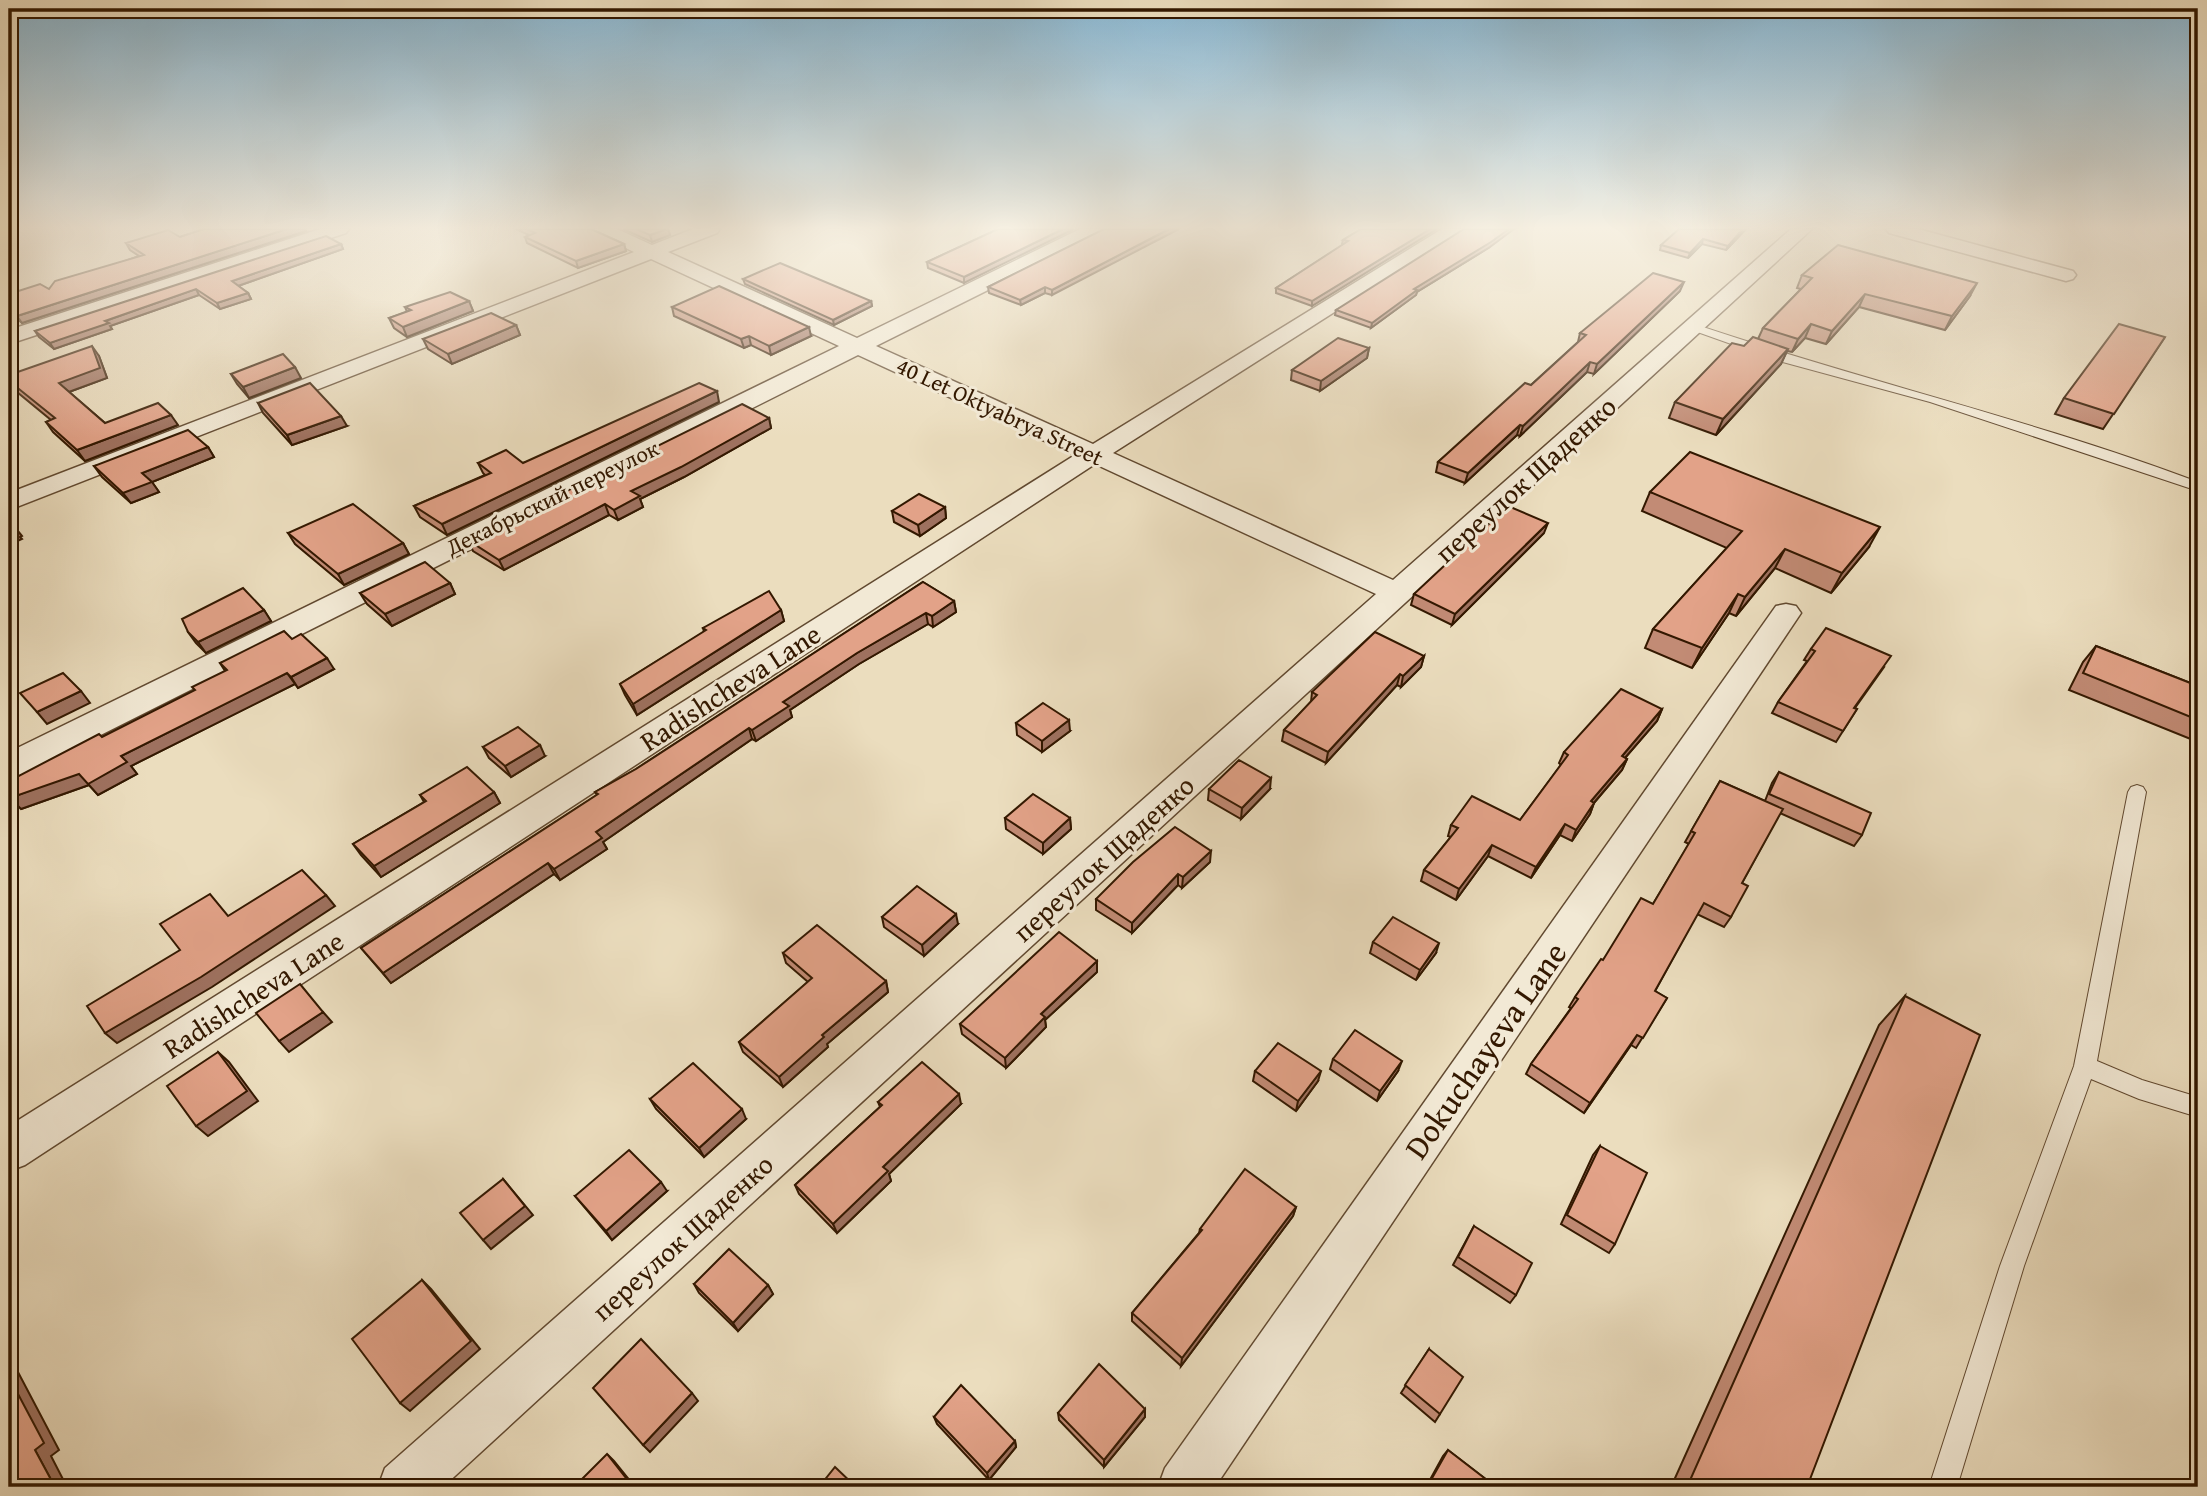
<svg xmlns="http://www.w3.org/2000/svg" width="2207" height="1496" font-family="'Gentium Book Plus',serif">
<rect width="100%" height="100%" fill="#ebddbe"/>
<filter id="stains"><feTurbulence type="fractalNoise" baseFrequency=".00286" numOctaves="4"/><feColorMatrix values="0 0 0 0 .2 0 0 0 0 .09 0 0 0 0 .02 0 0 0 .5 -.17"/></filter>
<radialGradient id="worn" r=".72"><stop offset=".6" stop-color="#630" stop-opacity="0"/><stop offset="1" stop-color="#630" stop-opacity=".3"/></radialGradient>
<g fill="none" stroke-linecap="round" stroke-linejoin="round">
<defs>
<g id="service">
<path d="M1689 325H1697C1863 381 2034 420 2198 482V491L1930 402 1779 361 1689 329Z"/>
<polygon points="2137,785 2143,787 2146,792 2097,1061 2142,1080 2198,1097 2198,1117 2139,1099 2091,1079 2024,1266 1957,1487 1929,1487 2000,1266 2074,1066 2128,792 2131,787"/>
</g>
<g id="minor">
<polygon points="320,229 349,229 346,233 9,344 9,330"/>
<polygon points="591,229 617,229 652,245 693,229 720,229 717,233 668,252 857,338 1080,229 1105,229 1102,233 876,346 1093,444 1442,229 1465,229 1113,453 1393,580 1791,229 1812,229 443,1487 378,1487 385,1468 1376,594 1095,464 25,1165 9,1171 9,1126 1075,455 858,355 21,775 9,778 9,752 839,346 651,259 9,510 9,493 634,252 594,233"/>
<polygon points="1886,229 1918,229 2073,271 2076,275 2073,279 2066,281 1889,233"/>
<polygon points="1786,604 1796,606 1801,613 1215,1487 1158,1487 1165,1468 1776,606"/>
</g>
</defs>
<use href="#service" stroke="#614930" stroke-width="2"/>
<use href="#minor" stroke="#614930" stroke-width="3"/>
<use href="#service" fill="#f2e9d5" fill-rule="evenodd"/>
<use href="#minor" fill="#f2e9d5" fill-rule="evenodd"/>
</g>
<g fill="#c28b75" stroke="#331800" stroke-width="2">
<polygon points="204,229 305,229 306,231 22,323 9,313 9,294 49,289 139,256 130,250 126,243 180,237"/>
<polygon points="516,229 591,229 624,244 626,251 578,268 527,243 525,237 529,235"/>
<polygon points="623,229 668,229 670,235 652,242"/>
<polygon points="998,229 964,283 928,268 927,262"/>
<polygon points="1361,229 1312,306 1276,293 1276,288 1343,245 1342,244 1343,240"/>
<polygon points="1746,229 1726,250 1702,244 1688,258 1660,250 1661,245"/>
<polygon points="1103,230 1052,295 1045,293 1021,305 989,293 988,287"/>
<polygon points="341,244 343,249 238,286 248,293 251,299 220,309 199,295 110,326 112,329 54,349 39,337 35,331"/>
<polygon points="1490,247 1417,292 1416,295 1371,328 1335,315 1336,310"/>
<polygon points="1802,275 1970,296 1945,330 1859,307 1826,344 1805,338 1792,352 1787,351 1781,364 1716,435 1669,418 1675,402 1744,346 1758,339 1763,328 1801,289 1797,288"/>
<polygon points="743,279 871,301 872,306 834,325 745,284"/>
<polygon points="1680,291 1594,374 1587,372 1520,436 1517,435 1465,483 1436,472 1438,462 1531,385 1578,342 1580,333"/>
<polygon points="469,301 473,311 407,337 394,328 389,318 407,312 405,307"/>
<polygon points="672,307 811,336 771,355 751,345 744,348 674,316"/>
<polygon points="516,325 520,335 452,364 428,349 423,339"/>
<polygon points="2165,337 2103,429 2055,414 2064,398"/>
<polygon points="1369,348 1367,358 1320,391 1291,380 1292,370"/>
<polygon points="99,356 107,378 69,392 105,423 178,425 85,461 53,432 46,422 51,420 11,387 9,383 9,375"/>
<polygon points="231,374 301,378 249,398 237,384"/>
<polygon points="719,402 447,535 420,517 414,506 485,475 483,473 478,463 523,463"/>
<polygon points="258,403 347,426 292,445 263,413"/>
<polygon points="769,418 771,428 684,477 640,499 643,507 618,520 609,515 504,570 473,551 468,540"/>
<polygon points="208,447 214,457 152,482 159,492 131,503 102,477 94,466"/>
<polygon points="1650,492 1869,547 1831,593 1775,568 1736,616 1729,613 1692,668 1645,648 1653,629 1727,548 1642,511"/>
<polygon points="945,507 946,518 920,536 894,522 892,511"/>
<polygon points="288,533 403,543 409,554 344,585 295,544"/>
<polygon points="1544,533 1452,625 1411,605 1414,594"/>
<polygon points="923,582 954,601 956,612 933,627 928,624 859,664 790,710 792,717 756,741 752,739 603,842 607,849 560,880 554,874 391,983 361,948 597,795 595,792 636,769"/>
<polygon points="450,583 455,594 392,626 367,604 360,593"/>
<polygon points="264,610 271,621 206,653 196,643 188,632"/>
<polygon points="781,610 784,621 637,715 625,695 620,684 704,632 703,628"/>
<polygon points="292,639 334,669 298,688 295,684 131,766 137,774 98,795 89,785 21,809 102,737 195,691 225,671 220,663"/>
<polygon points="2096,646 2198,686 2198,742 2069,690 2083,662"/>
<polygon points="1811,649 1884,667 1855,708 1857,709 1836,742 1772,713 1778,702 1807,661 1804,660"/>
<polygon points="1424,656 1421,667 1401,687 1397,685 1326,763 1282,741 1284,730 1311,702 1312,692"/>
<polygon points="1662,709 1657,721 1625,758 1627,759 1622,770 1594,803 1590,814 1572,841 1560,835 1531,878 1488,856 1456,900 1421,881 1424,870 1451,837 1448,836 1451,825 1520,820 1561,765 1559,763 1564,752"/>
<polygon points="1016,723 1070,731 1042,752 1017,735"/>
<polygon points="483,747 545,756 511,777 489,758"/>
<polygon points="1779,772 1862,835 1854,846 1780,813 1742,883 1731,917 1724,927 1697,914 1655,991 1667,998 1636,1048 1631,1045 1584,1113 1526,1074 1531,1064 1571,1008 1569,1007 1575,997 1603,960 1653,904 1689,844 1685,842 1720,781 1765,801 1772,783"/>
<polygon points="1209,789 1270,789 1241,819 1208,800"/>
<polygon points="494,792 500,803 381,877 361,855 353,844 424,802 420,795"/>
<polygon points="1005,818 1070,818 1071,829 1043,854 1006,829"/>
<polygon points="1210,862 1182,888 1178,885 1132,933 1096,910 1096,899"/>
<polygon points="882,917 958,924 924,956 884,927"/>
<polygon points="1373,942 1436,953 1416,980 1370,953"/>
<polygon points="783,953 886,981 888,992 827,1044 828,1047 783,1087 743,1052 739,1042 808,982 786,963"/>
<polygon points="1097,972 1045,1020 1046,1027 1006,1068 962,1034 960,1024"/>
<polygon points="1905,996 1807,1487 1671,1487 1879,1025"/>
<polygon points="1333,1059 1398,1071 1377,1101 1330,1069"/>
<polygon points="1255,1071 1318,1081 1296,1111 1253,1081"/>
<polygon points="650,1099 746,1119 704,1157 656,1109"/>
<polygon points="878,1102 961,1104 889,1174 891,1181 837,1233 799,1194 795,1185 880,1107"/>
<polygon points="1600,1146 1615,1244 1609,1253 1561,1224 1593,1155"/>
<polygon points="667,1191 612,1240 575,1196"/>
<polygon points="1296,1207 1293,1216 1181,1366 1132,1321 1132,1313 1199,1233 1200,1229"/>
<polygon points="1474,1226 1516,1295 1510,1303 1453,1265"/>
<polygon points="694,1284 768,1285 773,1294 738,1331 699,1293"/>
<polygon points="1429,1349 1440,1414 1435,1422 1401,1393"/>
<polygon points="1145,1409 1145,1417 1104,1467 1059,1420 1058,1413"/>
<polygon points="934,1417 1015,1441 1016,1447 989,1480 937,1424"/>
<polygon points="1448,1450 1496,1487 1426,1487 1443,1456"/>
</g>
<g fill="#9e715f" stroke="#331800" stroke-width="2">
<polygon points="287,229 305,229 306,231 22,323 17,316"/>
<polygon points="668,229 670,235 652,242 650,235"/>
<polygon points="1063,229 1074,229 964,283 964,277"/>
<polygon points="1169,229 1179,229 1052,295 1052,290"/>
<polygon points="1430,229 1437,229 1312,306 1312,301"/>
<polygon points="1509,229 1514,229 1490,247 1417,292 1416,295 1371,328 1372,323 1414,289"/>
<polygon points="1743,229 1746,229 1726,250 1728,246"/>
<polygon points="1703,239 1702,244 1688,258 1690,253"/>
<polygon points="341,244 343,249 235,287 232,281"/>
<polygon points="624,244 626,251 578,268 576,261"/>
<polygon points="1684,282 1680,291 1594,374 1597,364"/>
<polygon points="1977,283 1970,296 1945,330 1952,316"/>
<polygon points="1045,287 1045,293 1021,305 1020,300"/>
<polygon points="196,289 199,295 110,326 112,329 54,349 50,343 105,321"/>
<polygon points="248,293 251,299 220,309 217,303"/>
<polygon points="1865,294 1859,307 1826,344 1832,331"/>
<polygon points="469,301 473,311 407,337 403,327"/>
<polygon points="871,301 872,306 834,325 833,320"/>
<polygon points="1811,324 1805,338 1792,352 1798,339"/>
<polygon points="516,325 520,335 452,364 448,354"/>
<polygon points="809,327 811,336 771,355 769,346"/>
<polygon points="749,336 751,345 744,348 741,339"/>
<polygon points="92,346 99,356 107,378 66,393 59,383"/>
<polygon points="1369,348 1367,358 1320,391 1321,381"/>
<polygon points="1788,349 1781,364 1716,435 1723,419"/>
<polygon points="1590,362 1587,372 1520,436 1523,426"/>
<polygon points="295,367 301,378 249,398 243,387"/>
<polygon points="717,391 719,402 447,535 442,524"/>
<polygon points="171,415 178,425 85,461 77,450"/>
<polygon points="341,416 347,426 292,445 287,435"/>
<polygon points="769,418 771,428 684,477 640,499 643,507 618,520 614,510 631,491"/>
<polygon points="1520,425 1517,435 1465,483 1468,473"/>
<polygon points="208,447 214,457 152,482 159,492 131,503 123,493 142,473"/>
<polygon points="605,504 609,515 504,570 499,560"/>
<polygon points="945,507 946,518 920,536 918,525"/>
<polygon points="1548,523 1544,533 1452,625 1455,614"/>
<polygon points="13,525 22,536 20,537 22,539 9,545 9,530 11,526"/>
<polygon points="1880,527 1869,547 1831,593 1842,573"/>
<polygon points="403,543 409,554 344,585 338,574"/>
<polygon points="1785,549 1775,568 1736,616 1745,597"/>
<polygon points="450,583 455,594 392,626 385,614"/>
<polygon points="1738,594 1729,613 1692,668 1702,648"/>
<polygon points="954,601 956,612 933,627 932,616"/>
<polygon points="264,610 271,621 206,653 198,642"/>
<polygon points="781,610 784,621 637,715 633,704"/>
<polygon points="926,613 928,624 859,664 790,710 792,717 756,741 752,730 783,702 857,653"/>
<polygon points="1424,656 1421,667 1401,687 1403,676"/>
<polygon points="327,658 334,669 298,688 291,677"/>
<polygon points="287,673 295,684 131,766 137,774 98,795 89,785 21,809 10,798 121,756"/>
<polygon points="1400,674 1397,685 1326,763 1328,752"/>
<polygon points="81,691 90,703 47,724 37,712"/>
<polygon points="1662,709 1657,721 1617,767 1622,756"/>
<polygon points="1069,720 1070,731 1042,752 1042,741"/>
<polygon points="749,728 752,739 603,842 607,849 560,880 554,869 596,832"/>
<polygon points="540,745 545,756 511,777 505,766"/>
<polygon points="1627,759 1622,770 1586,812 1591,801"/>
<polygon points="1271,778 1270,789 1241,819 1242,808"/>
<polygon points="494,792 500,803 381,877 374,866"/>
<polygon points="1594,803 1590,814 1572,841 1576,830"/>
<polygon points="1070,818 1071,829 1043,854 1043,843"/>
<polygon points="1565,824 1560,835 1531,878 1536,867"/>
<polygon points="1492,845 1488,856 1456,900 1459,889"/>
<polygon points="1211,851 1210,862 1182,888 1183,877"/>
<polygon points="548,863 554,874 391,983 383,973"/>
<polygon points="1178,874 1178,885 1132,933 1132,923"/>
<polygon points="326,895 335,906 212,987 117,1043 105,1033"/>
<polygon points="956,914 958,924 924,956 922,945"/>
<polygon points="1439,943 1436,953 1416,980 1420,970"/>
<polygon points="1097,961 1097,972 1045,1020 1046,1027 1006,1068 1005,1058 1041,1014"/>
<polygon points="886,981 888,992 827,1044 828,1047 783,1087 779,1077 822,1035"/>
<polygon points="323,1012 332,1022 289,1052 279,1041"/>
<polygon points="1637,1035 1631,1045 1584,1113 1590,1103"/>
<polygon points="218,1052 229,1062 258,1101 208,1136 196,1126"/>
<polygon points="1402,1061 1398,1071 1377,1101 1380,1091"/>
<polygon points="1321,1071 1318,1081 1296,1111 1298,1101"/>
<polygon points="959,1094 961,1104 889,1174 891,1181 837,1233 833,1224 883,1167"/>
<polygon points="742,1109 746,1119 704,1157 699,1148"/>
<polygon points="503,1179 533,1215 491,1249 483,1240"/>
<polygon points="661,1182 667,1191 612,1240 606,1231"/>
<polygon points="1296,1207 1293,1216 1181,1366 1182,1358"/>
<polygon points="422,1280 431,1289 480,1349 410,1411 400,1403"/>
<polygon points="768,1285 773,1294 738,1331 733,1323"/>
<polygon points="9,1355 59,1450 51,1456 67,1487 55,1487 35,1450 9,1377"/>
<polygon points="692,1393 698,1401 650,1452 643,1445"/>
<polygon points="1145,1409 1145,1417 1104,1467 1104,1460"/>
<polygon points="1015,1441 1016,1447 989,1480 987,1473"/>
<polygon points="607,1454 614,1461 635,1487 633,1487"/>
</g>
<g fill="#e2a288" stroke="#331800" stroke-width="2">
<polygon points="204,229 287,229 17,316 9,309 9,303 13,301 9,299 9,294 40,284 49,289 55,281 144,255 126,243 168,230 180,237"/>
<polygon points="527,229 591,229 624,244 576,261 525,237 535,233"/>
<polygon points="636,229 667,229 650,235"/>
<polygon points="998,229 1063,229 964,277 927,262"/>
<polygon points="1104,229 1169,229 1052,290 1045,287 1020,300 988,287"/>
<polygon points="1361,229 1430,229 1312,301 1276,288 1348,241 1343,240"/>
<polygon points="1464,229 1509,229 1491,242 1414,289 1417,290 1372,323 1336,310"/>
<polygon points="1679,229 1743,229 1728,246 1703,239 1690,253 1661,245"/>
<polygon points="326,236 341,244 232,281 248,293 217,303 196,289 105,321 109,323 50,343 35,331"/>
<polygon points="1838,245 1977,283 1952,316 1865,294 1832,331 1811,324 1798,339 1763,328 1812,278 1802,275"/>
<polygon points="780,263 871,301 833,320 743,279"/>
<polygon points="1653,273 1684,282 1597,364 1590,362 1523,426 1520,425 1468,473 1438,462 1525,383 1531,385 1586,335 1580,333"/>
<polygon points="719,286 809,327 769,346 749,336 741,339 672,307"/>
<polygon points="450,292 469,301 403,327 389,318 411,310 405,307"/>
<polygon points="491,313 516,325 448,354 423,339"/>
<polygon points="2119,324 2165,337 2114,414 2064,398"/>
<polygon points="1753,337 1788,349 1723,419 1675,402 1732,343 1744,346"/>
<polygon points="1338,338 1369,348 1321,381 1292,370"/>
<polygon points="92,346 100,368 59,383 105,423 158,403 171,415 77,450 46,422 55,418 9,381 9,375"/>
<polygon points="283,354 295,367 243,387 231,374"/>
<polygon points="310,383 341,416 287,435 258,403"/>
<polygon points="699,383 717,391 442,524 414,506 491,473 478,463 506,450 523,463"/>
<polygon points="742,404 769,418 681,467 631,491 640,496 614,510 605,504 499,560 468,540"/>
<polygon points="188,430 208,447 142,473 152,482 123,493 94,466"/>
<polygon points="1690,452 1880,527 1842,573 1785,549 1745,597 1738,594 1702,648 1653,629 1742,531 1650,492"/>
<polygon points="919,494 945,507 918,525 892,511"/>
<polygon points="353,504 403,543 338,574 288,533"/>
<polygon points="1508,506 1548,523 1455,614 1414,594"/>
<polygon points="9,520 13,525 11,526 13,529 9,530"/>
<polygon points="425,562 450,583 385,614 360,593"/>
<polygon points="923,582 954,601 932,616 926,613 857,653 783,702 789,706 752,730 749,728 596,832 602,838 554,869 548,863 383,973 361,948 598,794 595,792 636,769"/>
<polygon points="243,588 264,610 198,642 188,632 182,619"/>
<polygon points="769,591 781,610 633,704 620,684 706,630 703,628"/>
<polygon points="1826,628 1891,656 1854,708 1857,709 1843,731 1778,702 1815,651 1811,649"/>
<polygon points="284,631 292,639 301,634 327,658 291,677 287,673 121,756 127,762 88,784 79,774 10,798 9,794 9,781 99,734 102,737 195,690 192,687 227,670 220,663"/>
<polygon points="1375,632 1424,656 1403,676 1400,674 1328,752 1284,730 1317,695 1312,692"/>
<polygon points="2096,646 2198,686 2198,720 2083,673"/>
<polygon points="63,673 81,691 37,712 20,693"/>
<polygon points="1621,689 1662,709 1622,756 1627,759 1591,801 1594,803 1576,830 1565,824 1536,867 1492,845 1459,889 1424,870 1458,828 1451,825 1472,796 1520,820 1568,755 1564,752"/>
<polygon points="1043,703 1069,720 1042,741 1016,723"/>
<polygon points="518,727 540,745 505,766 483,747"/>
<polygon points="1239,760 1271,778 1242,808 1209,789"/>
<polygon points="467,767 494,792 374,866 353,844 426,801 420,795"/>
<polygon points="1779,772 1871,813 1862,835 1769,794"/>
<polygon points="1720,781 1783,809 1742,883 1748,886 1731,917 1704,903 1655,991 1667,998 1643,1038 1637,1035 1590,1103 1531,1064 1578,999 1575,997 1601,959 1603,960 1641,898 1653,904 1695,833 1691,831"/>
<polygon points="1033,794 1070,818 1043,843 1005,818"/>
<polygon points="1175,827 1211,851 1183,877 1178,874 1132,923 1096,899 1133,862"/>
<polygon points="302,870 326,895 201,977 105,1033 87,1006 180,950 160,924 210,894 228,916"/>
<polygon points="917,886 956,914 922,945 882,917"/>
<polygon points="1393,917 1439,943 1420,970 1373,942"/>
<polygon points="817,925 886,981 822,1035 824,1037 779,1077 739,1042 812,978 783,953"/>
<polygon points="1059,932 1097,961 1041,1014 1045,1017 1005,1058 960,1024"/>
<polygon points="300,984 323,1012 279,1041 256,1013"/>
<polygon points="1905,996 1980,1035 1807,1487 1687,1487"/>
<polygon points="1355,1030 1402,1061 1380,1091 1333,1059"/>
<polygon points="1278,1043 1321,1071 1298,1101 1255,1071"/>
<polygon points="218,1052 247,1091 196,1126 167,1086"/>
<polygon points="922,1062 959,1094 883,1167 888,1171 833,1224 795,1185 882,1105 878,1102"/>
<polygon points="693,1063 742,1109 699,1148 650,1099"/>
<polygon points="1600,1146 1647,1173 1615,1244 1567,1215"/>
<polygon points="629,1150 661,1182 606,1231 575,1196"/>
<polygon points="1245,1169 1296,1207 1182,1358 1132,1313 1202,1230 1200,1229"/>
<polygon points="503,1179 525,1206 483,1240 460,1213"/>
<polygon points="1474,1226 1532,1263 1516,1295 1458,1257"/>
<polygon points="729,1249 768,1285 733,1323 694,1284"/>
<polygon points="422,1280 471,1341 400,1403 352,1339"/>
<polygon points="641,1339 692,1393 643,1445 593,1388"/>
<polygon points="1429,1349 1463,1377 1440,1414 1405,1385"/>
<polygon points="1099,1364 1145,1409 1104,1460 1058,1413"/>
<polygon points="9,1377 44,1443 35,1450 55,1487 9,1487"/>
<polygon points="961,1385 1015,1441 987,1473 934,1417"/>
<polygon points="1448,1450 1496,1487 1427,1487"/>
<polygon points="607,1454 633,1487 574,1487"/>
<polygon points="835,1467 856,1487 819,1487"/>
</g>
<linearGradient id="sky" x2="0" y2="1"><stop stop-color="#88b7d3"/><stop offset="0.52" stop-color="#f6f0e2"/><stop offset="1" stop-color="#f6f0e2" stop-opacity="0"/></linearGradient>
<rect width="2207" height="438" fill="url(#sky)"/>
<g text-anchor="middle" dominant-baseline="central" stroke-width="6" stroke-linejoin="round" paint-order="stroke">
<g font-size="23" fill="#331800" stroke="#f2e9d5">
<text transform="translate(1000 411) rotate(25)">40 Let Oktyabrya Street</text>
<text transform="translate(552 497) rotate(-26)">Декабрьский переулок</text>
</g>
<g font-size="28" fill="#331800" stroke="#f2e9d5">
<text transform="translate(1525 479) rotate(-42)">переулок Щаденко</text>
<text transform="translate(730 687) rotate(-33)">Radishcheva Lane</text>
<text transform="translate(1103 858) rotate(-42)">переулок Щаденко</text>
<text transform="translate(253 994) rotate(-33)">Radishcheva Lane</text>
<text transform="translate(682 1237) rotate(-42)">переулок Щаденко</text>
</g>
<g font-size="33" fill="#331800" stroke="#f2e9d5">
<text transform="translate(1485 1050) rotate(-55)">Dokuchayeva Lane</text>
</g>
</g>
<rect width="2207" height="1496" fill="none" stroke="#ebddbe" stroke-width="35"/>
<rect x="10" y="10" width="2186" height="1475" fill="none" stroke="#331800" stroke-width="3.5"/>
<rect x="18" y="18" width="2172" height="1461" fill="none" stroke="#331800" stroke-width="2"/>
<rect width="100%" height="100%" filter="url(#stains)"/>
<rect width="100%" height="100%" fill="url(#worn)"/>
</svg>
